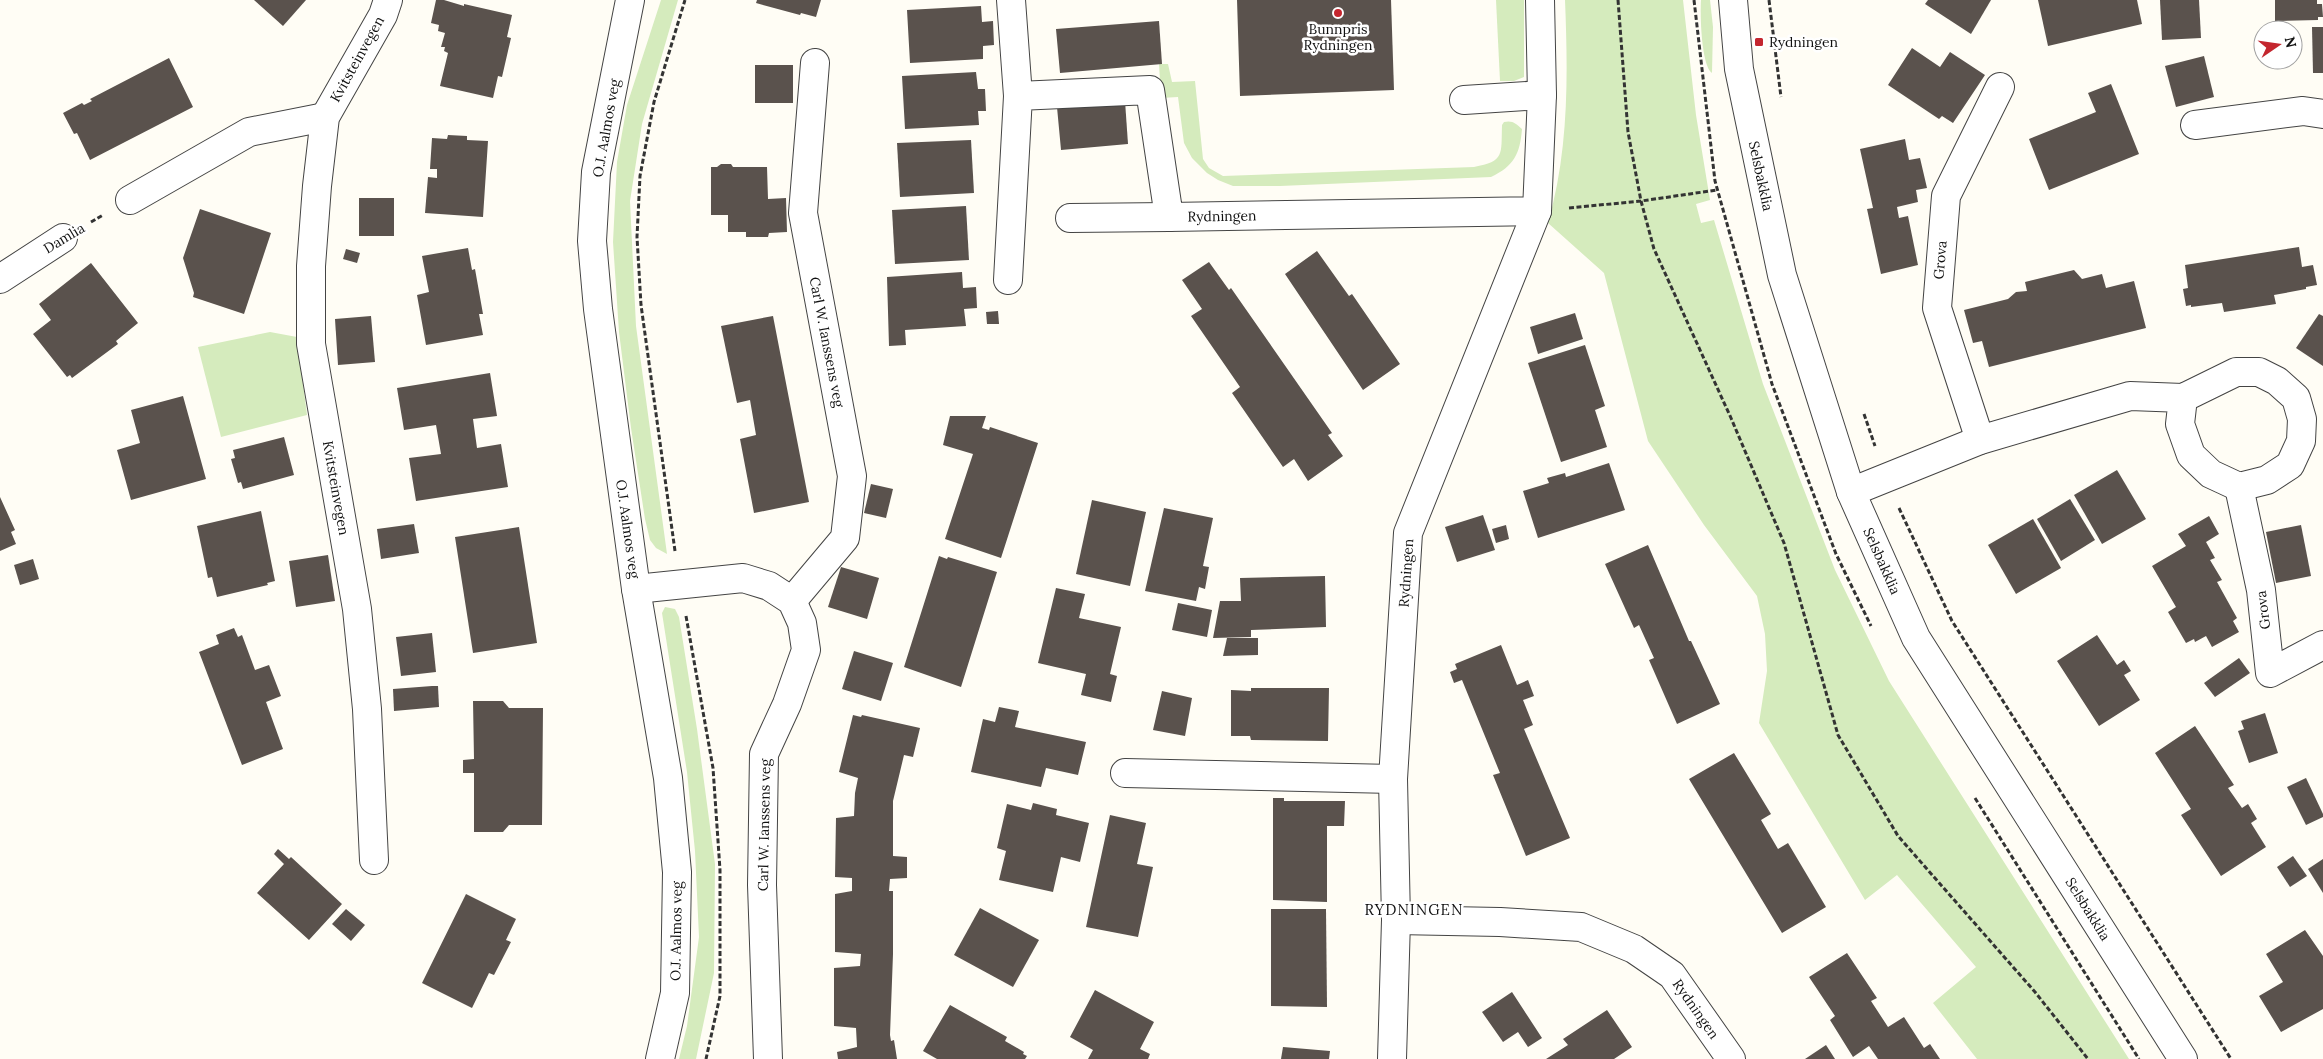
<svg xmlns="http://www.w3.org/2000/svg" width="2323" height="1059" font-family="Lora,serif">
<rect width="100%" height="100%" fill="#fffdf5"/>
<g fill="#d5ebbd">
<polygon points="661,0 678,0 642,124 630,201 636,326 667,554 656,548 650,540 645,519 631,428 619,332 613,242 617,162 627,105"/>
<polygon points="1496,0 1524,0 1524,77 1514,81 1500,81"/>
<path d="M1565 0H1683L1696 115 1710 200 1696 204 1701 223 1714 220 1763 384 1835 570 1889 681 2129 1059H1977L1933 1003 1976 967 1897 875 1865 900 1759 723 1767 671 1765 634 1757 596 1704 525 1648 441 1604 273 1548 223C1569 150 1568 75 1565 0Z"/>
<path d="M1701 0H1710L1713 27 1712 73C1701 66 1700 13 1701 0Z"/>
<path d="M1159 64H1168L1172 82 1195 81 1203 159 1209 168 1223 176 1474 167C1505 161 1501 155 1502 125L1504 122C1513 120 1516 124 1522 129 1520 154 1514 166 1491 177L1280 186H1233L1218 180 1207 173 1192 158 1184 143 1178 97 1161 98Z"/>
<polygon points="270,332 297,337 307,415 221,437 198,347"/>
<polygon points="665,607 675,609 679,617 697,729 715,864 714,973 696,1059 679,1059 687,1026 699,937 695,851 687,772 662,613"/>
</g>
<g fill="#5a524d">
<polygon points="254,0 306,0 283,26"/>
<polygon points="436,0 444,0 464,6 464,4 512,15 507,37 511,38 502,77 498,76 493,98 440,86 448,53 444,51 445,47 441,47 445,33 438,31 439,25 431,23"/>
<polygon points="757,0 821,0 816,17 801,13 800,15 756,3"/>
<polygon points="1237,0 1391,0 1394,90 1240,96"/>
<polygon points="1928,0 1991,0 1971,34 1925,4"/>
<polygon points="2038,0 2137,0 2142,24 2048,46"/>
<polygon points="2160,0 2199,0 2201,38 2162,40"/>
<polygon points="2275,0 2317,0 2317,4 2322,4 2323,17 2318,17 2318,20 2275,21"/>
<polygon points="981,6 982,22 993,21 994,45 983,46 983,59 910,63 907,10"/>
<polygon points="1159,21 1162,64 1060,73 1056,29"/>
<polygon points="2312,27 2323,27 2323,73 2313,73"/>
<polygon points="1912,48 1940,67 1950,52 1985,75 1953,123 1942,116 1939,119 1888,85"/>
<polygon points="2204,56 2214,97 2176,107 2165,66"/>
<polygon points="169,58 193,107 90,160 77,133 74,134 63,113 82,103 84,105 92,101 90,99"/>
<rect x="755" y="65" width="38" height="38"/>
<polygon points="976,72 978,89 985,89 986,111 978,111 979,125 905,129 902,76"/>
<polygon points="2111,84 2139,154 2049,190 2029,139 2096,112 2088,93"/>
<polygon points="1125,101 1128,144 1061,150 1057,107"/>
<polygon points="448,135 467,136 467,140 488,141 483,217 425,213 428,177 437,178 437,169 430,169 432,138 447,139"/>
<polygon points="1905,139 1909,160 1920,158 1927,188 1916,190 1918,202 1897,207 1899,218 1908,216 1918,265 1881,274 1867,209 1873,208 1860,149"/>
<polygon points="971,140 974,193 900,197 897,143"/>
<polygon points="721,164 731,164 733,167 767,167 768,199 786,198 787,232 769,233 768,237 746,237 746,232 728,232 728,215 711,215 711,167 717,167"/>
<rect x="359" y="198" width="35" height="38"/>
<polygon points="966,206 969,260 895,264 892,210"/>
<polygon points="200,209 271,233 244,314 193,297 194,293 183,258"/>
<polygon points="2299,247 2302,267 2313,265 2317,285 2306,287 2306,289 2274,295 2276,304 2224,312 2222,303 2191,307 2191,305 2186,306 2183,289 2188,288 2185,265"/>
<polygon points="468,248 472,270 475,269 483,314 479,314 483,335 426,345 417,295 429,292 422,256"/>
<polygon points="346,249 360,253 357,263 343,259"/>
<polygon points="1317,251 1349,296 1352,294 1400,364 1363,390 1285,274"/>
<polygon points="1209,262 1229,290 1231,288 1332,433 1328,435 1343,456 1308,481 1294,459 1283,467 1232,393 1240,387 1191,316 1202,309 1182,280"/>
<polygon points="91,263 138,323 116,341 118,344 72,378 70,375 67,377 33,334 51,320 39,304"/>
<polygon points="2074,270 2082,279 2102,274 2106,288 2134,281 2146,328 1989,367 1982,341 1973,343 1964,310 2008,299 2016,292 2027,291 2025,282"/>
<polygon points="962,272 963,288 976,287 977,308 964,309 966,326 905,330 906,345 889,346 887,277"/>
<polygon points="998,311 999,324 987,324 986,312"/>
<polygon points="1575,313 1583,339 1538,354 1530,327"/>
<polygon points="2319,314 2323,316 2323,366 2296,348"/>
<polygon points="371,316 375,362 338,365 335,319"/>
<polygon points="773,316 809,502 754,513 740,439 756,435 750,400 737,403 721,326"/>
<polygon points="1585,345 1605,406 1595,410 1607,447 1561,462 1528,363"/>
<polygon points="490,373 497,416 473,419 477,448 501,444 508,487 416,501 409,458 441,454 436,425 404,430 397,388"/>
<polygon points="183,396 206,479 131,500 117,450 140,443 131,410"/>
<polygon points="950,416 986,416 982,428 989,430 990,427 1038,443 1001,558 945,539 973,454 943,445"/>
<polygon points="284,437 294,475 243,489 241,482 238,483 231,459 235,458 233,450"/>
<polygon points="1609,463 1625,510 1538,538 1523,491 1549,483 1547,478 1565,473 1566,477"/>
<polygon points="2117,470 2146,519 2102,544 2074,495"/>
<polygon points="871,484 893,489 886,518 864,513"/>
<polygon points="0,497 15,530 11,532 16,544 0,551"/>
<polygon points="2070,499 2095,540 2061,561 2037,519"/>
<polygon points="1092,500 1146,512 1130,586 1076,574"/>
<polygon points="1164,508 1213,518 1203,566 1209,567 1205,589 1199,587 1196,601 1145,591"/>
<polygon points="261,511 275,581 267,583 268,585 217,597 212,577 208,578 197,526"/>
<polygon points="1483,515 1495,550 1457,562 1445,527"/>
<polygon points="2209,516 2219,534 2206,542 2215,558 2210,560 2222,580 2217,582 2237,618 2233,621 2239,632 2212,647 2206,636 2195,642 2194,639 2186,643 2168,612 2176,607 2152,566 2186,546 2178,534"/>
<polygon points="2033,519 2061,568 2016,594 1988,545"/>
<polygon points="414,524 419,553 381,559 377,529"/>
<polygon points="1506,525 1509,539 1496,543 1492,529"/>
<polygon points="2301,525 2311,576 2276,583 2266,532"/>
<polygon points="519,527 537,643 473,653 455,537"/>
<polygon points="1648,545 1689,641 1691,641 1720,704 1677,724 1649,660 1654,658 1639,625 1634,628 1605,564"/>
<polygon points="328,555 335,601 296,607 289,561"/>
<polygon points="939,556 947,559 948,557 997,572 961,687 904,667"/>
<polygon points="33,559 39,579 20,585 14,565"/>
<polygon points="841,567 879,578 867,619 828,607"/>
<polygon points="1325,576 1326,627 1251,630 1251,637 1213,638 1220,601 1241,601 1240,578"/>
<polygon points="1056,588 1085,594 1079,618 1121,627 1110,674 1117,676 1111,702 1081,695 1086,674 1038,663"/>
<polygon points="1178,603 1212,610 1207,637 1172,630"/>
<polygon points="234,628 238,637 242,635 255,670 269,665 281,696 266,702 283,749 242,765 199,652 219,644 216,635"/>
<polygon points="432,633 436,672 401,676 396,637"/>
<polygon points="2097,635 2117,665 2124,660 2131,671 2124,675 2140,700 2099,726 2057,661"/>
<polygon points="1227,638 1258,638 1258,655 1223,656"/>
<polygon points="1501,645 1517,685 1528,680 1534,696 1523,700 1533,725 1524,729 1570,838 1526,856 1493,775 1500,773 1462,680 1454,683 1450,672 1457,669 1455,664"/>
<polygon points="854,651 893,663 881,701 842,689"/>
<polygon points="2239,658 2250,673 2215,697 2204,683"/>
<polygon points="432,686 438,686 439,707 394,711 393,689"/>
<polygon points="1251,688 1329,688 1328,741 1251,740 1250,736 1231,736 1231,690 1251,691"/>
<polygon points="1162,691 1192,698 1185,736 1153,730"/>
<polygon points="473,701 503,701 509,708 543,708 542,825 509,825 503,832 474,832 474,773 463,773 463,760 474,759"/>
<polygon points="999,707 1019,711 1015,727 1086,742 1078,775 1046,768 1041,787 971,772 983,719 995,722"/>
<polygon points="2265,713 2278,753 2249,763 2238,731 2244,729 2241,721"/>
<polygon points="853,715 861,717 862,715 920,728 913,757 904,755 893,801 893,856 907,857 907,878 890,879 889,891 893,891 893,954 890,1035 891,1041 894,1040 897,1059 838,1059 837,1052 857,1047 856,1028 834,1026 834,968 860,966 861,954 835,952 835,894 852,891 852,878 835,877 836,818 854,816 855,793 858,778 839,772"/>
<polygon points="2195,726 2234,785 2228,788 2242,808 2248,804 2257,819 2251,823 2266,847 2221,876 2181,815 2191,809 2155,753"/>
<polygon points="1734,753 1771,814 1761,820 1778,849 1788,843 1826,907 1782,933 1689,779"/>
<polygon points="2306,778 2323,814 2323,817 2306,825 2287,787"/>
<polygon points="1273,798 1284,798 1284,801 1345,801 1344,826 1327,826 1327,902 1273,900"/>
<polygon points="1033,803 1057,809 1056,815 1089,823 1080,862 1061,857 1053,892 999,880 1006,851 997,848 1007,804 1031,810"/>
<polygon points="1110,815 1146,823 1137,864 1153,867 1138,937 1086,927"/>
<polygon points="278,849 289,859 291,857 342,904 309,940 257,893 284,864 274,854"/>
<polygon points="2293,856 2307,876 2290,887 2277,867"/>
<polygon points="2323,859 2323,893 2308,869"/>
<polygon points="466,894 516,919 506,940 511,942 494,975 489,973 472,1008 422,983"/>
<polygon points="980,908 1039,940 1013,987 954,955"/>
<polygon points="346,909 365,925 351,941 332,924"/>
<polygon points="1271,909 1326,909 1327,1007 1271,1006"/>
<polygon points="2305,930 2323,956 2323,1009 2281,1032 2259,996 2283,982 2266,954"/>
<polygon points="1847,953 1877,998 1871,1001 1888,1027 1904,1017 1924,1048 1930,1044 1940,1059 1878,1059 1869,1046 1853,1057 1830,1020 1835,1016 1809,977"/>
<polygon points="1095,990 1154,1022 1140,1049 1150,1054 1148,1059 1088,1059 1093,1050 1070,1037"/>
<polygon points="1512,992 1542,1038 1528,1047 1518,1032 1503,1042 1482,1012"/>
<polygon points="950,1005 1007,1037 1005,1041 1024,1052 1023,1054 1027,1056 1025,1059 937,1059 923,1051"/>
<polygon points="1607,1010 1632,1047 1614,1059 1546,1059 1568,1045 1563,1039"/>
<polygon points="1826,1045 1835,1059 1805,1059"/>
<polygon points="1283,1047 1330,1051 1329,1059 1281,1059"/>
</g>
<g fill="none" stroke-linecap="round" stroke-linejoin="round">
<defs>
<g id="minor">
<polyline points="630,0 596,172 592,241 598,309 636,589 668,778 677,872 675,993 660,1059"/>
<polyline points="1011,0 1018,96"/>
<polyline points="1733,0 1739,69 1782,275 1851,492 1916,638 2183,1059"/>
<polyline points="1464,100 1542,95"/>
<polyline points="2195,125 2303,111 2323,114"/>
<polyline points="130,200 249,132 325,117"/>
<polyline points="1070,218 1169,217"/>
<polyline points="0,279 63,238"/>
<polyline points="1008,280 1018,96 1150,90 1169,217 1537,211 1542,95 1540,0"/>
<polyline points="1980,440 1937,308 1946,196 2000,87"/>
<polyline points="2239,487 2261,590 2270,673 2323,645"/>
<polyline points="1851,492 1980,440 2130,396 2183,398 2180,424 2191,455 2211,474 2239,487 2267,480 2290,465 2301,441 2302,419 2296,398 2277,381 2259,372 2236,372 2183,398"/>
<polyline points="636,589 743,578 769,586 792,601 802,623 806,650 787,704 764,754 762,885 768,1059"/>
<polyline points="792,601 845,538 852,476 803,213 815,63"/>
<polyline points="1125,773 1393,779"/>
<polyline points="374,860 367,709 357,609 311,344 311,266 317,186 325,117 383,15 388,0"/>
<polyline points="1396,920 1500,922 1581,927 1634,949 1672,975 1731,1059"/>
<polyline points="1392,1059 1396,920 1393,779 1408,533 1537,211"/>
</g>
</defs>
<use href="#minor" stroke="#444" stroke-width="30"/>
<g stroke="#333" stroke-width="3" stroke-dasharray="5 2.5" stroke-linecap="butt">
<polyline points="1618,0 1628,132 1641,201 1654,249 1731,418 1784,543 1838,735 1898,836 2035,992 2088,1059"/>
<polyline points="1694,0 1715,181 1772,384 1836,554 1871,626"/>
<polyline points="1769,0 1781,97"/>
<polyline points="1569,208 1641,201 1717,190"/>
<polyline points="91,222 103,215"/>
<polyline points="1864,414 1875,446"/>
<polyline points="1899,508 1952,621 2231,1059"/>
<polyline points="675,551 641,305 637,237 640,176 654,102 685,0"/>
<polyline points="686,616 713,768 720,870 720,996 706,1059"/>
<polyline points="1975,798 2139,1059"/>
</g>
<use href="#minor" stroke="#fff" stroke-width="28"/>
</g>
<g fill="#c4262e" stroke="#fff" stroke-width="2">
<circle cx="1338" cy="13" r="5"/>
<rect x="1754" y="37" width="10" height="10" rx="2.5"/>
</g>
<g text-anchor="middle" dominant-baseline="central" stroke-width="5" stroke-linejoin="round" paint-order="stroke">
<g font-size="14" fill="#111" stroke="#fff">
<text x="1338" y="29">Bunnpris<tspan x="1338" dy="16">Rydningen</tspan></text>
<text x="1769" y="42" text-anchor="start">Rydningen</text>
</g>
<g font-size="14" fill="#111" stroke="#fff">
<text transform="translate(357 59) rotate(-61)">Kvitsteinvegen</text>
<text transform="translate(606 128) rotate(-80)">O.J. Aalmos veg</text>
<text transform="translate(1761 176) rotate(78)">Selsbakklia</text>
<text transform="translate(1222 216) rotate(-1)">Rydningen</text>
<text transform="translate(64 238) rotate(-31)">Damlia</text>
<text transform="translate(1940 260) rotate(-85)">Grova</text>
<text transform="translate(827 342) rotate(79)">Carl W. Ianssens veg</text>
<text transform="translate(336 488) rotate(80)">Kvitsteinvegen</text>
<text transform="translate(628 529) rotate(82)">O.J. Aalmos veg</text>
<text transform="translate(1882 561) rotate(66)">Selsbakklia</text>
<text transform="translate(1406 573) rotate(-86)">Rydningen</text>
<text transform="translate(2263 610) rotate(-97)">Grova</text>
<text transform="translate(764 825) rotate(-89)">Carl W. Ianssens veg</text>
<text transform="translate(2088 909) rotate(58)">Selsbakklia</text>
<text transform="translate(676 931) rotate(-89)">O.J. Aalmos veg</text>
<text transform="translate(1696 1009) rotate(55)">Rydningen</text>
</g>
<g font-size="15" letter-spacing="1" fill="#111" stroke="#fff">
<text x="1414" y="909">RYDNINGEN</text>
</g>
</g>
<g transform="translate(2278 45) rotate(77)"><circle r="24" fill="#ffffff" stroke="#a0a0a0"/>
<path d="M0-4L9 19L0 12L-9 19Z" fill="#c4262e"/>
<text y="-8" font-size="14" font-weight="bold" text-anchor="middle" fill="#111111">N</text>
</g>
</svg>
